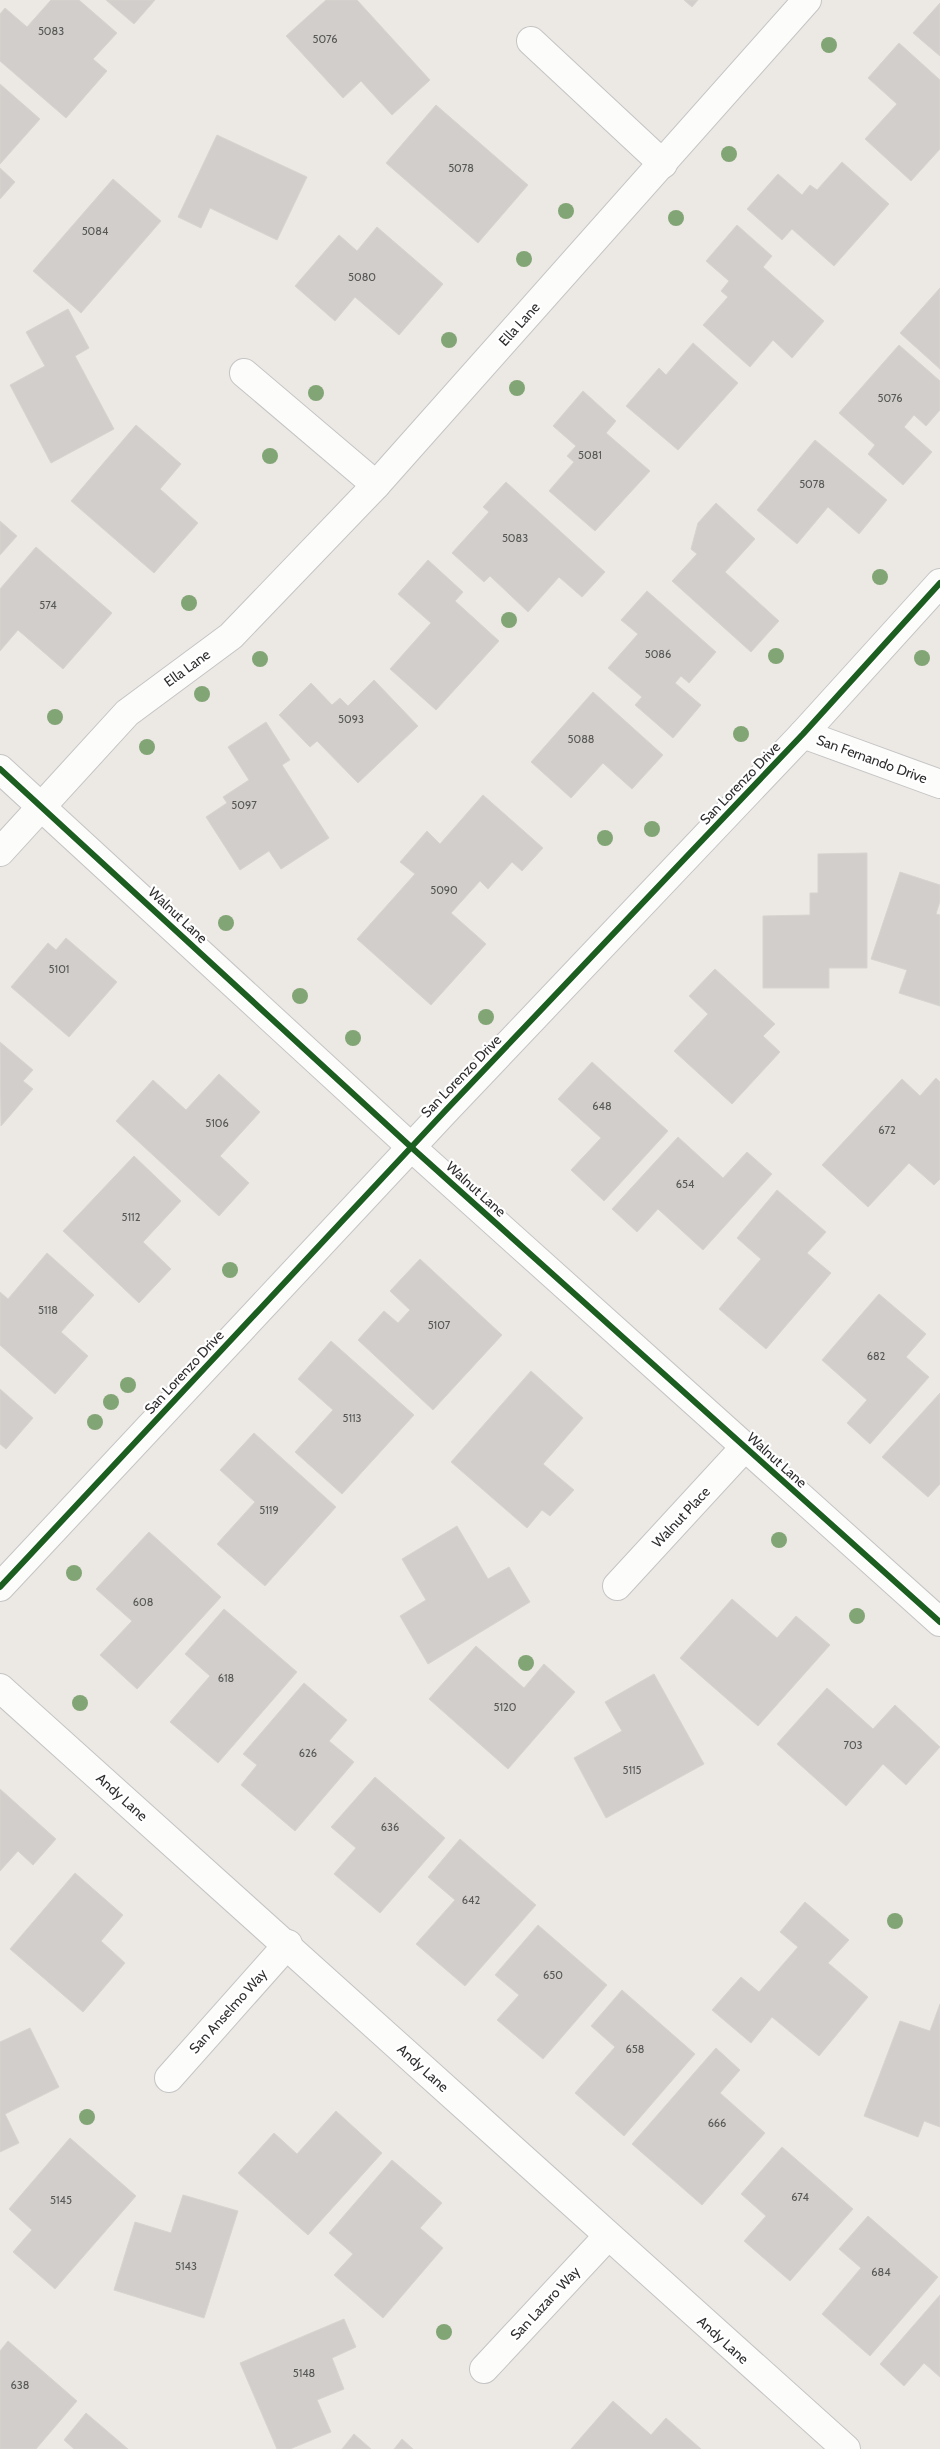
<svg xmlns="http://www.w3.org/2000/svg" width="940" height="2449" font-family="Cabin,sans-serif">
<rect width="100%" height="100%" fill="#ece8e4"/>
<g fill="#d1cecb" stroke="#d7d4d0">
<polygon points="51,0 79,0 117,33 93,59 107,71 66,118 0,61 0,14 5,8 27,27"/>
<polygon points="106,0 155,0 134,24"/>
<polygon points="326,0 357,0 430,80 392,115 361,81 343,98 286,36"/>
<polygon points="684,0 698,0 692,7"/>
<polygon points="940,3 940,56 913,33"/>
<polygon points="899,43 940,80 940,149 911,181 865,139 897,104 868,78"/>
<polygon points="0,84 40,119 0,164"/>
<polygon points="436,105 528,185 478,243 386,163"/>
<polygon points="217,135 307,177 277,240 210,208 201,228 178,217"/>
<polygon points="842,162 889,204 834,266 792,229 782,240 747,209 778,174 802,195 810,185 817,190"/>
<polygon points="0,168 15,182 0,199"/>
<polygon points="113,179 161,221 81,313 33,271"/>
<polygon points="737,225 772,256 763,267 824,321 792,358 773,340 750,367 703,325 728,297 721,291 729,281 706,261"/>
<polygon points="377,227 443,284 399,335 355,297 335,321 295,286 339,235 357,251"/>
<polygon points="940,288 940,369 900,333"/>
<polygon points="68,309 89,348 75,356 114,429 51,463 10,385 45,366 26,332"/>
<polygon points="693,343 738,383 678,450 626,406 659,368 666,375"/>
<polygon points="899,345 940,381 940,410 926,426 914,415 904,427 932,452 903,485 868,454 875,445 839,413"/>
<polygon points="583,391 616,421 606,433 650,471 595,531 549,491 574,462 567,456 576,446 553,426"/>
<polygon points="136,425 181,464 160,489 198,523 154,573 71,501"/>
<polygon points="815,440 887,500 859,534 828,507 797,544 757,510"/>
<polygon points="506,482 605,572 582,597 559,577 528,612 490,576 484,582 452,553 489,512 483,507"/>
<polygon points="716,503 755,539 725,572 779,621 751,652 672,581 697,554 691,549 698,523"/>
<polygon points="0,521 17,536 0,555"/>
<polygon points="36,547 112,613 63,669 18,630 0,651 0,589"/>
<polygon points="428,560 463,592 455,601 499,641 436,710 390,669 431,623 398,594"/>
<polygon points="647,591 716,652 689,683 681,676 675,683 701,705 673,738 635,705 642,697 608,668 638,634 621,620"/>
<polygon points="374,680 418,726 358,783 317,741 310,747 279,715 311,683 332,705 340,698 348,706"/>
<polygon points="593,692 663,755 632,789 603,763 571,798 531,762"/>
<polygon points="266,722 290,760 282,765 329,838 281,869 269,851 240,870 206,817 227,803 223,797 249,780 228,747"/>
<polygon points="483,795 543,848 522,871 512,862 488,889 480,881 451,913 486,944 431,1005 357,939 415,874 400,862 427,831 440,844"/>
<polygon points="867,853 867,968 829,968 829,988 763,988 763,916 810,915 810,893 818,893 818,854"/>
<polygon points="900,872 940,885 940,901 936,914 940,915 940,1006 899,993 907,970 871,959"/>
<polygon points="66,938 117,982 69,1037 11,987 48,943 56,950"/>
<polygon points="715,969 775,1024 763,1036 780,1052 732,1104 674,1051 708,1014 689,996"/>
<polygon points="0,1042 33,1070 23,1081 33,1089 1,1126"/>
<polygon points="592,1062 668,1131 604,1201 571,1170 601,1138 558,1099"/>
<polygon points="219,1074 260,1112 220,1156 249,1183 219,1216 116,1121 153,1080 186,1110"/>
<polygon points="936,1078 940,1082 940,1179 934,1185 909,1163 868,1207 822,1165 902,1079 920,1096"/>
<polygon points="678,1137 723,1178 747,1152 772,1174 703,1250 658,1209 637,1232 612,1209"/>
<polygon points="134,1156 181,1201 143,1242 171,1269 139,1303 63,1231"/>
<polygon points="777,1190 826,1232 807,1253 831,1273 766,1349 719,1309 761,1259 737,1238"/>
<polygon points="47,1253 94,1295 61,1332 88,1356 55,1394 0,1345 0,1292 8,1299"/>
<polygon points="420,1259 502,1335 433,1410 358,1340 384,1311 398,1323 410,1310 390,1291"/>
<polygon points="879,1294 926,1334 906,1357 929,1377 870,1444 847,1423 867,1400 822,1360"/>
<polygon points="331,1341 414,1415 342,1494 295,1452 333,1410 298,1379"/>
<polygon points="531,1371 583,1418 543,1464 574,1490 550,1516 542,1510 527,1528 451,1462"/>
<polygon points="0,1389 33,1418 6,1449 0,1444"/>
<polygon points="940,1393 940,1484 928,1497 882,1457"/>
<polygon points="254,1433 336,1507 265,1586 217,1544 255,1502 220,1470"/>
<polygon points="457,1526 488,1579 509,1567 530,1602 428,1664 400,1616 426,1600 402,1559"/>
<polygon points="149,1532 221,1597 137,1689 100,1655 132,1621 96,1589"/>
<polygon points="732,1599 777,1638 796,1616 830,1645 758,1726 680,1658"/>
<polygon points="224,1609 297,1672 218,1763 170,1722 210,1676 185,1654"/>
<polygon points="476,1646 524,1688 544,1664 575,1692 508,1769 429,1699"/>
<polygon points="654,1674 704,1764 606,1818 574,1758 622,1731 605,1702"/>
<polygon points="304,1683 347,1720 329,1741 354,1762 295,1831 241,1785 257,1765 243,1754"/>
<polygon points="827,1688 873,1729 895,1705 940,1747 906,1785 883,1764 846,1806 777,1744"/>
<polygon points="375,1777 445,1838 380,1913 334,1874 356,1848 331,1827"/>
<polygon points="0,1789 56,1839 33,1865 18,1851 0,1871"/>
<polygon points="460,1839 536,1905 465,1986 416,1944 455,1900 428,1877"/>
<polygon points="75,1873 123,1915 101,1941 125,1963 83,2012 10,1949"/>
<polygon points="805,1902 849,1940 828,1963 868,1997 819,2056 772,2017 751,2043 712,2010 741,1977 759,1992 798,1947 780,1932"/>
<polygon points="538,1925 607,1985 543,2059 497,2020 519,1995 495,1975"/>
<polygon points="622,1990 695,2054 624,2136 575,2093 615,2047 591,2026"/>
<polygon points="940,2004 940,2127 924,2121 918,2137 864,2116 900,2021 930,2031"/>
<polygon points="30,2028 59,2087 5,2114 19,2143 0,2152 0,2042"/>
<polygon points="716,2048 740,2070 720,2093 765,2133 702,2205 632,2144"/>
<polygon points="336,2111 382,2153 308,2235 238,2173 274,2133 297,2154"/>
<polygon points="70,2138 136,2196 55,2289 13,2252 32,2230 9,2209"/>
<polygon points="782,2147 853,2209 790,2281 744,2241 766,2216 741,2194"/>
<polygon points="392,2160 442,2203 420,2228 443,2248 383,2318 334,2275 353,2254 329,2233"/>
<polygon points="183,2195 238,2211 204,2318 114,2290 135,2222 171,2233"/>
<polygon points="868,2216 938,2277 870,2356 822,2314 861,2268 839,2249"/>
<polygon points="940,2295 940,2377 924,2363 904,2386 880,2364"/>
<polygon points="344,2319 356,2347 332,2358 344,2389 317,2400 331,2432 290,2449 277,2449 240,2363"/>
<polygon points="8,2341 77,2401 36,2449 0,2449 0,2351"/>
<polygon points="613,2401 651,2435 666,2418 701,2449 571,2449"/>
<polygon points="86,2413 128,2449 74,2449 64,2440"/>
<polygon points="354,2434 371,2449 342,2449"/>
<polygon points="402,2439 413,2449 394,2449"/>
</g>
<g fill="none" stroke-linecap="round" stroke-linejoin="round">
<defs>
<g id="minor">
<polyline points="531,41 663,164"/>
<polyline points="244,373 376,485"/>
<polyline points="803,734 940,784"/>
<polyline points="0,769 411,1147 940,1622"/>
<polyline points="0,852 127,713 231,636 376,485 807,0"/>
<polyline points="617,1586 745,1447"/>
<polyline points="0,1587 446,1110 803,734 940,583"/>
<path d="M0 1688C283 1940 563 2197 846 2449"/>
<polyline points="169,2078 288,1944"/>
<polyline points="484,2369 607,2237"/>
</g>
</defs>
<use href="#minor" stroke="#c5c4c5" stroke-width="30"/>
<use href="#minor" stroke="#fcfcfb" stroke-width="28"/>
<defs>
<g id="cycleway">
<polyline points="0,769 411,1147 940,1622"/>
<polyline points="0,1587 446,1110 803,734 940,583"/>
</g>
</defs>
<use href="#cycleway" stroke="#fff" stroke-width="9"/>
<use href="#cycleway" stroke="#1b5e20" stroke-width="6"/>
</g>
<g fill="#82a575">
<circle cx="829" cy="45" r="8"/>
<circle cx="729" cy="154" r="8"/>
<circle cx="566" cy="211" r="8"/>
<circle cx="676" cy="218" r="8"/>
<circle cx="524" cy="259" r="8"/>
<circle cx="449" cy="340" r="8"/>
<circle cx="517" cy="388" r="8"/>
<circle cx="316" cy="393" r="8"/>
<circle cx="270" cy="456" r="8"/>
<circle cx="880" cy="577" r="8"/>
<circle cx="189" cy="603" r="8"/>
<circle cx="509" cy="620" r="8"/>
<circle cx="776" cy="656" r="8"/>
<circle cx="922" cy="658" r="8"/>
<circle cx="260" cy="659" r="8"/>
<circle cx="202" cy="694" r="8"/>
<circle cx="55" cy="717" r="8"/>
<circle cx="741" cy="734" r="8"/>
<circle cx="147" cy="747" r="8"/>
<circle cx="652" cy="829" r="8"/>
<circle cx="605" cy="838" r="8"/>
<circle cx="226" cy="923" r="8"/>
<circle cx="300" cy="996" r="8"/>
<circle cx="486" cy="1017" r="8"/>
<circle cx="353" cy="1038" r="8"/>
<circle cx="230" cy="1270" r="8"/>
<circle cx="128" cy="1385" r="8"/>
<circle cx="111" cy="1402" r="8"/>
<circle cx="95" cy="1422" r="8"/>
<circle cx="779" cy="1540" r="8"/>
<circle cx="74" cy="1573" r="8"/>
<circle cx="857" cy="1616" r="8"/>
<circle cx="526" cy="1663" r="8"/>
<circle cx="80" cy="1703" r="8"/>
<circle cx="895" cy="1921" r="8"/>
<circle cx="87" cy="2117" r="8"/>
<circle cx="444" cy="2332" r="8"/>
</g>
<g text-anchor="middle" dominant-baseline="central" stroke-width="4.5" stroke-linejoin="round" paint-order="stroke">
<g font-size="11" fill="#585857">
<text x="51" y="31">5083</text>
<text x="325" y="39">5076</text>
<text x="461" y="168">5078</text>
<text x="95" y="231">5084</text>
<text x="362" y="277">5080</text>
<text x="890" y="398">5076</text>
<text x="590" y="455">5081</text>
<text x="812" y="484">5078</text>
<text x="515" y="538">5083</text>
<text x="48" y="605">574</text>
<text x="658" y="654">5086</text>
<text x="351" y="719">5093</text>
<text x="581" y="739">5088</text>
<text x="244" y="805">5097</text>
<text x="444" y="890">5090</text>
<text x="59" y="969">5101</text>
<text x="602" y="1106">648</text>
<text x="217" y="1123">5106</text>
<text x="887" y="1130">672</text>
<text x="685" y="1184">654</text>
<text x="131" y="1217">5112</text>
<text x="48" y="1310">5118</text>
<text x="439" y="1325">5107</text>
<text x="876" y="1356">682</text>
<text x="352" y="1418">5113</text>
<text x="269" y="1510">5119</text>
<text x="143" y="1602">608</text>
<text x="226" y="1678">618</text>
<text x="505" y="1707">5120</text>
<text x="853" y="1745">703</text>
<text x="308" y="1753">626</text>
<text x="632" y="1770">5115</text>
<text x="390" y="1827">636</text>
<text x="471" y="1900">642</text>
<text x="553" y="1975">650</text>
<text x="635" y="2049">658</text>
<text x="717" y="2123">666</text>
<text x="800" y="2197">674</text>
<text x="61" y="2200">5145</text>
<text x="186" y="2266">5143</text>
<text x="881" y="2272">684</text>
<text x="304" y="2373">5148</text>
<text x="20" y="2385">638</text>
</g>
<g font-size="14" fill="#2e2e2e" stroke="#fff">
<text transform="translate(519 324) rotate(-48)">Ella Lane</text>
<text transform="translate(187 668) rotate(-36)">Ella Lane</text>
<text transform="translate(872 759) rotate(20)">San Fernando Drive</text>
<text transform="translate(740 783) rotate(-46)">San Lorenzo Drive</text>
<text transform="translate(178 915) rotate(43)">Walnut Lane</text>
<text transform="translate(461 1076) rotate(-46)">San Lorenzo Drive</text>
<text transform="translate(476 1189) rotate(42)">Walnut Lane</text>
<text transform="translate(184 1372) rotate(-47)">San Lorenzo Drive</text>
<text transform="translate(777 1460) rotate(42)">Walnut Lane</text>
<text transform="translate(681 1517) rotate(-47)">Walnut Place</text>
<text transform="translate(122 1797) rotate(42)">Andy Lane</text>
<text transform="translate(228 2011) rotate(-48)">San Anselmo Way</text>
<text transform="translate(423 2068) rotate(42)">Andy Lane</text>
<text transform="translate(545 2303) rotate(-47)">San Lazaro Way</text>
<text transform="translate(723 2340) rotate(42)">Andy Lane</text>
</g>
</g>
</svg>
